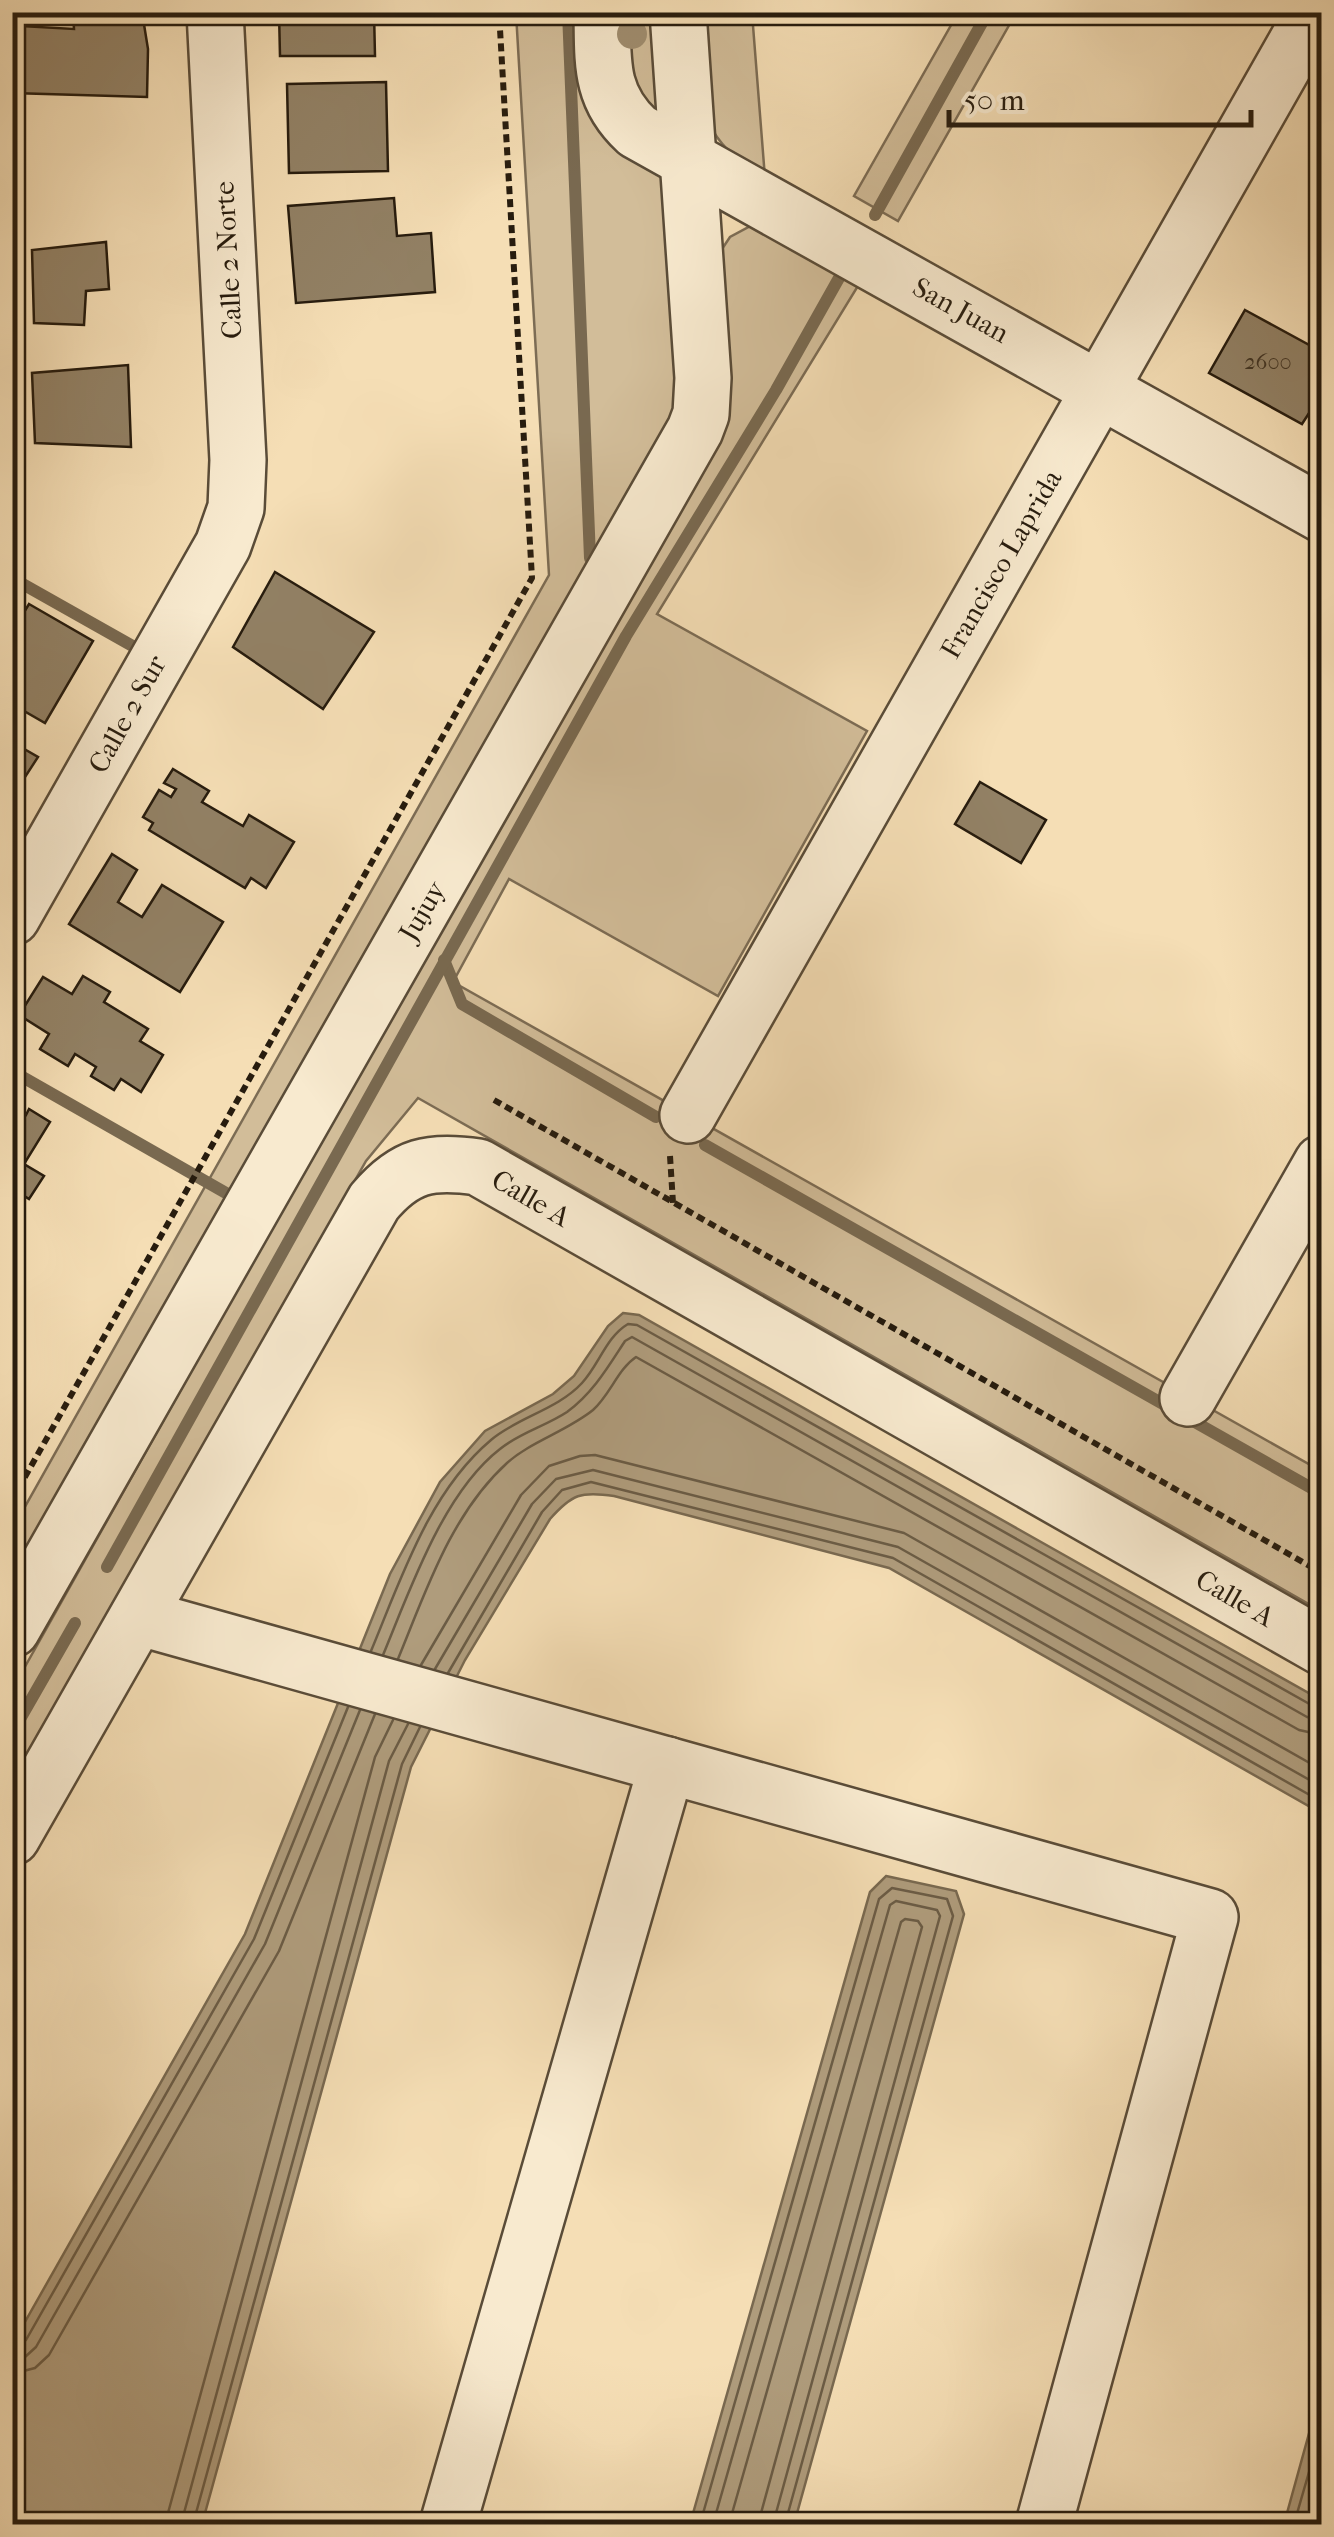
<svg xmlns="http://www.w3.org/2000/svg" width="1334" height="2537" font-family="'IM FELL French Canon',serif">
<rect width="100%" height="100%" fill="#f5deb5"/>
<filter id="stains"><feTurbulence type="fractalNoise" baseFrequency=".002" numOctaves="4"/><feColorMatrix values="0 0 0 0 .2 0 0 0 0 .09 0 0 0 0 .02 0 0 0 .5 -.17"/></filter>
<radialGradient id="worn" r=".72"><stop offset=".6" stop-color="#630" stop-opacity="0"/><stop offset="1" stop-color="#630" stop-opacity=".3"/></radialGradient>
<g fill="#d2bd99" stroke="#7c6c54" stroke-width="2.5">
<polygon points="516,13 588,13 673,172 686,416 13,1593 13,1528 549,575"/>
<polygon points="611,13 666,13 669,97 649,126"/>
<path d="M695 13H752L765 178C688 134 702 91 695 13Z"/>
<polygon points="958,13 1016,13 898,221 854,196"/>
<polygon points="758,222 861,281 657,614 867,731 718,996 509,879 453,982 1321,1471 1321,1611 418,1098 366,1161 13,1783 13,1688 297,1183 638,561 720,252 730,237"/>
</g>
<g fill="#af9c7c" stroke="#796950" stroke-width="2.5">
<path d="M623 1313 639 1315 1321 1700V1813L889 1568 614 1496C581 1491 572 1494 550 1519L465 1660 411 1767 202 2524H13V2343L245 1934 390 1574 440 1482 485 1431 553 1394 574 1376 608 1326Z"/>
<polygon points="886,1876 956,1891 964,1914 794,2524 690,2524 870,1892"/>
<polygon points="1321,2390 1321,2524 1284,2524"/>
</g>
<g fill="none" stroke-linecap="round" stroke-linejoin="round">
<g stroke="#6b5c45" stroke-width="2.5">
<path d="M371 1651C401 1579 429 1492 491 1440 518 1417 557 1410 582 1383 599 1365 606 1337 628 1324L637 1325 1313 1706 1322 1708"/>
<path d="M383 1655C410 1590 443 1493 500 1449 519 1433 546 1426 567 1412 593 1393 608 1367 625 1341L632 1337 1307 1717 1322 1720"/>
<path d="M398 1659C426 1591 451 1514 507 1463 530 1442 567 1431 593 1410 610 1395 618 1369 636 1357L1299 1730 1322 1735"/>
<polyline points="421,1665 521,1495 549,1466 580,1456 595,1455 904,1533 1322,1770"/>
<polyline points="435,1669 532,1504 556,1479 593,1470 898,1547 1322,1787"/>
<polyline points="448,1673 542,1512 562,1490 591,1482 893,1558 1322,1802"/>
<polyline points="12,2346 26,2340 254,1939 348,1707"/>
<polyline points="12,2359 25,2357 36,2347 265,1944 360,1710"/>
<polyline points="12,2374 35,2368 49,2355 279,1951 375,1714"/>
<polyline points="165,2524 375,1757 393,1720"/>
<polyline points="181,2524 389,1761 408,1724"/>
<polyline points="193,2524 402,1764 420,1727"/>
<polyline points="700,2524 879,1899 892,1888 947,1899 953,1916 785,2524"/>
<polyline points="713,2524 890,1905 896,1901 937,1910 940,1916 773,2524"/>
<polyline points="729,2524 901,1922 905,1919 918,1921 922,1927 758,2524"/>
<polyline points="1294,2524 1322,2427"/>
</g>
<g stroke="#796950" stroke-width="12">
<polyline points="568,12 590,558"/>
<polyline points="875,215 988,12"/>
<polyline points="12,578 145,653"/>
<polyline points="444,960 462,1004 656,1117"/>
<polyline points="12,1071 233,1197"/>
<polyline points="705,1145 1322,1494"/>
<polyline points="107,1567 626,636 776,390 839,278"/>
<polyline points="12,1733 75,1623"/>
</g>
</g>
<g fill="#928165" stroke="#271c0e" stroke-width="2.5">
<polygon points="73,12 142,12 148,49 147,97 12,93 12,60 22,61 21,26 74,29"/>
<polygon points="279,12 374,12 375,56 280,56"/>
<polygon points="386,82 388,171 289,173 287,84"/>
<polygon points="394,198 397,236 431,233 435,292 296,303 288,206"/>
<polygon points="106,242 109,289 86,291 84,325 34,323 32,250"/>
<polygon points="1245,310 1322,352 1322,393 1302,424 1209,373"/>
<polygon points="128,365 131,447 35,443 32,373"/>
<polygon points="275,572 374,632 323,709 233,647"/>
<polygon points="29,604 93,641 45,723 12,704 12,632"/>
<polygon points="12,742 38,757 12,797"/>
<polygon points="173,769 209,791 202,802 243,826 249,815 294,842 266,888 251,878 245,888 149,830 153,823 143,817 159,790 171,797 176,789 164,783"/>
<polygon points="980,782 1046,820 1021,863 955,824"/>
<polygon points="112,854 137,870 118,902 142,917 162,885 223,922 180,992 69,924"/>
<polygon points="83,976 110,992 104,1002 148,1029 140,1041 163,1055 141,1092 121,1079 114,1090 91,1076 96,1067 75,1054 68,1066 40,1049 49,1034 19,1015 43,977 72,994"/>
<polygon points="12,1106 26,1115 29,1109 50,1122 24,1164 44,1176 29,1199 12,1188"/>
</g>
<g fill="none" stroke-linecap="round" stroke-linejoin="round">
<defs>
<g id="minor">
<path d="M602 12C603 61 599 96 637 131L1322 514"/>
<polyline points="12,917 223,545 236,508 238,460 215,12"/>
<polyline points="688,1115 1314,12"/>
<polyline points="1188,1398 1322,1163"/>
<polyline points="138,1617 1210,1917 1044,2524"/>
<polyline points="12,1629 695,430 701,414 703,378 678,12"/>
<path d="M12 1837 374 1202C405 1165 430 1160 478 1167L1322 1647"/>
<polyline points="448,2524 667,1765"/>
</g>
</defs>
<use href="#minor" stroke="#5a4c38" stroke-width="60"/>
<g stroke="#271c0e" stroke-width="6" stroke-dasharray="8 5" stroke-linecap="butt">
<polyline points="494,1100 1322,1573"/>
<polyline points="670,1156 673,1203"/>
<polyline points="12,1500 532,578 499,12"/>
</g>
<use href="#minor" stroke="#f8eacf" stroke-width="55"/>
</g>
<circle fill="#a08e70" cx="632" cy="34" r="15"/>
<g text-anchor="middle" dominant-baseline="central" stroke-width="9" stroke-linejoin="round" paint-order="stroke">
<g font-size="22" fill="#423524">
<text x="1268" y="362">2600</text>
</g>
<g font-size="28" fill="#271c0e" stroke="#f8eacf">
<text transform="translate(228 260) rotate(-93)">Calle 2 Norte</text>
<text transform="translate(961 310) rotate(29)">San Juan</text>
<text transform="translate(1001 564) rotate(-60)">Francisco Laprida</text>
<text transform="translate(127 714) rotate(-61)">Calle 2 Sur</text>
<text transform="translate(422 911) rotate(-60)">Jujuy</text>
<text transform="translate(531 1198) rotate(30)">Calle A</text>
<text transform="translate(1235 1598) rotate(30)">Calle A</text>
</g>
</g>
<rect width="1334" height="2537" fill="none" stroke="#f5deb5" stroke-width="50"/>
<rect x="15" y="15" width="1304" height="2507" fill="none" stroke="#271c0e" stroke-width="5"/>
<rect x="25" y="25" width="1284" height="2487" fill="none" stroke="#271c0e" stroke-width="2.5"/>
<path d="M949 110v15h302v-15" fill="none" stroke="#271c0e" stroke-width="5"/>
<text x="964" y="110" font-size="30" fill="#271c0e" stroke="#f8eacf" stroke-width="8" paint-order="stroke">50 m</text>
<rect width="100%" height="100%" filter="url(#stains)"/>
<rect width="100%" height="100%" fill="url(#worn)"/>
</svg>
